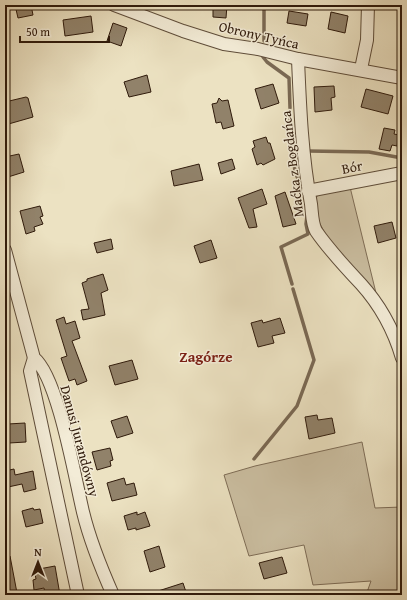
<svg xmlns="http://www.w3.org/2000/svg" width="407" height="600" font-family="'Gentium Book Plus',serif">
<rect width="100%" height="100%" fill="#ece2c2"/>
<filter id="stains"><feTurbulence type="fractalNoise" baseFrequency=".005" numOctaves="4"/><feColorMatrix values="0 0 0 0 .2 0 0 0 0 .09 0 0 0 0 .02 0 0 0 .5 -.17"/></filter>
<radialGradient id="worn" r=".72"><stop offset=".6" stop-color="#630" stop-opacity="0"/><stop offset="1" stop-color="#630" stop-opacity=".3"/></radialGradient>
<g fill="#ccc0a3" stroke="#7e6d57">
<polygon points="350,187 376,293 333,248 319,222 316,197 326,190"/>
<polygon points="362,442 375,508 402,507 402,595 366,595 371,581 313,585 304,545 249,556 224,475 255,466"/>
</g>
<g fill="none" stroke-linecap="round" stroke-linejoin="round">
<g stroke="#7a6954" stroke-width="3.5">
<polyline points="264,5 264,41"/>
<polyline points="263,57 267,62 289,78 290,108"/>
<polyline points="290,118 295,172 304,192"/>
<polyline points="308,151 369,152 402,158"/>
<polyline points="292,284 281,247 308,234 306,224 307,216"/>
<polyline points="254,459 297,406 314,360 293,289"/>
</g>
</g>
<g fill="#91826a" stroke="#2f1a0b">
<polygon points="15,5 31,5 33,15 18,18"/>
<polygon points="213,5 227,5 226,18 213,17"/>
<polygon points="289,11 308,14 306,26 287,23"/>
<polygon points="331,12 348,16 345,33 328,29"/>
<polygon points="91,16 93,32 65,36 63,20"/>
<polygon points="113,23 127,28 121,46 107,41"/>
<polygon points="147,75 151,92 129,97 124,82"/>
<polygon points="273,84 279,103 261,109 255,89"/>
<polygon points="334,86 335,97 331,98 332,110 315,112 314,87"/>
<polygon points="366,89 393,96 388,114 361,107"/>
<polygon points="26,97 28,98 33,117 5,125 5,102"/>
<polygon points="219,98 222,101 228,100 234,126 223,129 221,122 216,123 212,104 217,103"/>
<polygon points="384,128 395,130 394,134 399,135 397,146 392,145 390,151 379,149"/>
<polygon points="266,137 268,143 270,143 275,159 263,165 261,163 257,165 252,149 255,147 253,141"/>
<polygon points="19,154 24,172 8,177 5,167 5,157"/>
<polygon points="232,159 235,169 221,174 218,163"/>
<polygon points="199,164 203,180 174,186 171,171"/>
<polygon points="262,189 267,204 253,209 257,227 249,228 238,198"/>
<polygon points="285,192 296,224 283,227 275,196"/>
<polygon points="40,206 43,216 40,217 43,224 34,227 35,231 26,234 20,211"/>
<polygon points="392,222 396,238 378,243 374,226"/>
<polygon points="111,239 113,249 97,253 94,243"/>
<polygon points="211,240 217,258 200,263 194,246"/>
<polygon points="103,274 108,290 101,293 105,315 83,320 81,310 89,309 82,283 87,281 87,279"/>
<polygon points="64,317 66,324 75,321 80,338 72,341 87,381 77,385 75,379 69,381 61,358 67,356 56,320"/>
<polygon points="280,318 285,333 272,336 274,343 258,347 251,323 262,320 263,323"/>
<polygon points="132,360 138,379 115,385 109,366"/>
<polygon points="317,415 318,420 332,418 335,433 309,439 305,417"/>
<polygon points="127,416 133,433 117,438 111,421"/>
<polygon points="25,423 26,442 9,443 8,424"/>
<polygon points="110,448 113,460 110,461 111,466 97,470 92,452"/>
<polygon points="14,469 15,475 33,471 36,489 24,492 22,484 8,487 5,471"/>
<polygon points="124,478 126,485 134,483 137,495 112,501 107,483"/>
<polygon points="33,508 34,510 40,509 43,523 26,527 22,511"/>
<polygon points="137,512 137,515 145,512 150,526 136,530 136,528 128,530 124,516"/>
<polygon points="159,546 165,567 150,572 144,551"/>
<polygon points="5,556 10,556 17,593 6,595"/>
<polygon points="282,557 287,573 264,579 259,563"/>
<polygon points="55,566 60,595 45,595 44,588 34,590 33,580 36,579 35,574 40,573 39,569"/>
<polygon points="183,583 187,595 152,595 152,593"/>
</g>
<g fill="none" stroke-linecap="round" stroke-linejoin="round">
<defs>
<g id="street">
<polyline points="114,5 183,31 224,44 258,49 298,59 402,78"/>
<path d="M298 59C300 108 302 156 311 204 312 212 312 224 316 231 329 250 345 267 361 284 380 305 394 331 402 358"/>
<polyline points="361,69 367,40 368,5"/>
<polyline points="308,191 402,173"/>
<path d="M5 250 34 358C58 377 75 479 83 512 90 541 101 568 113 595"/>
<polyline points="34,358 30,371 78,595"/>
</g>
</defs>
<use href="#street" stroke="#5e4c39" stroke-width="14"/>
<use href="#street" stroke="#f3ecd7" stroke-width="12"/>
</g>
<g text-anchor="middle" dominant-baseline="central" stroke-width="3" stroke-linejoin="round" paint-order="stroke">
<g font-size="14" fill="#2f1a0b" stroke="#f3ecd7">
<text transform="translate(259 35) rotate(13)">Obrony Tyńca</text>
<text transform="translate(292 164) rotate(-97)">Maćka z Bogdańca</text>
<text transform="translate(352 167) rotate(-11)">Bór</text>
<text transform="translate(80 441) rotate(75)">Danusi Jurandówny</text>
</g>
<g font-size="15" font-weight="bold" fill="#7a1f14" stroke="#f3ecd7">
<text x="206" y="356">Zagórze</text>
</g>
</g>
<rect width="407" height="600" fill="none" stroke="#ece2c2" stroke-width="20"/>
<rect x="6" y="6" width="395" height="588" fill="none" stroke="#2f1a0b" stroke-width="2"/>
<rect x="10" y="10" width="387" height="580" fill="none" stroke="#2f1a0b"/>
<g transform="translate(38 562)" stroke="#f3ecd7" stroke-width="3" paint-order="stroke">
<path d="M0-3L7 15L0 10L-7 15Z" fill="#2f1a0b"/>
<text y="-6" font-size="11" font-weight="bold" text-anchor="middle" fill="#2f1a0b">N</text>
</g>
<path d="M20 36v6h89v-6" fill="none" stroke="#2f1a0b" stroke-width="2"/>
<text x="26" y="36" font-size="12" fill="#2f1a0b" stroke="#f3ecd7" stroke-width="3" paint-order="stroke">50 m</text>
<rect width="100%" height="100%" filter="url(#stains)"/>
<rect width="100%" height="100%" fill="url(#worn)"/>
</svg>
